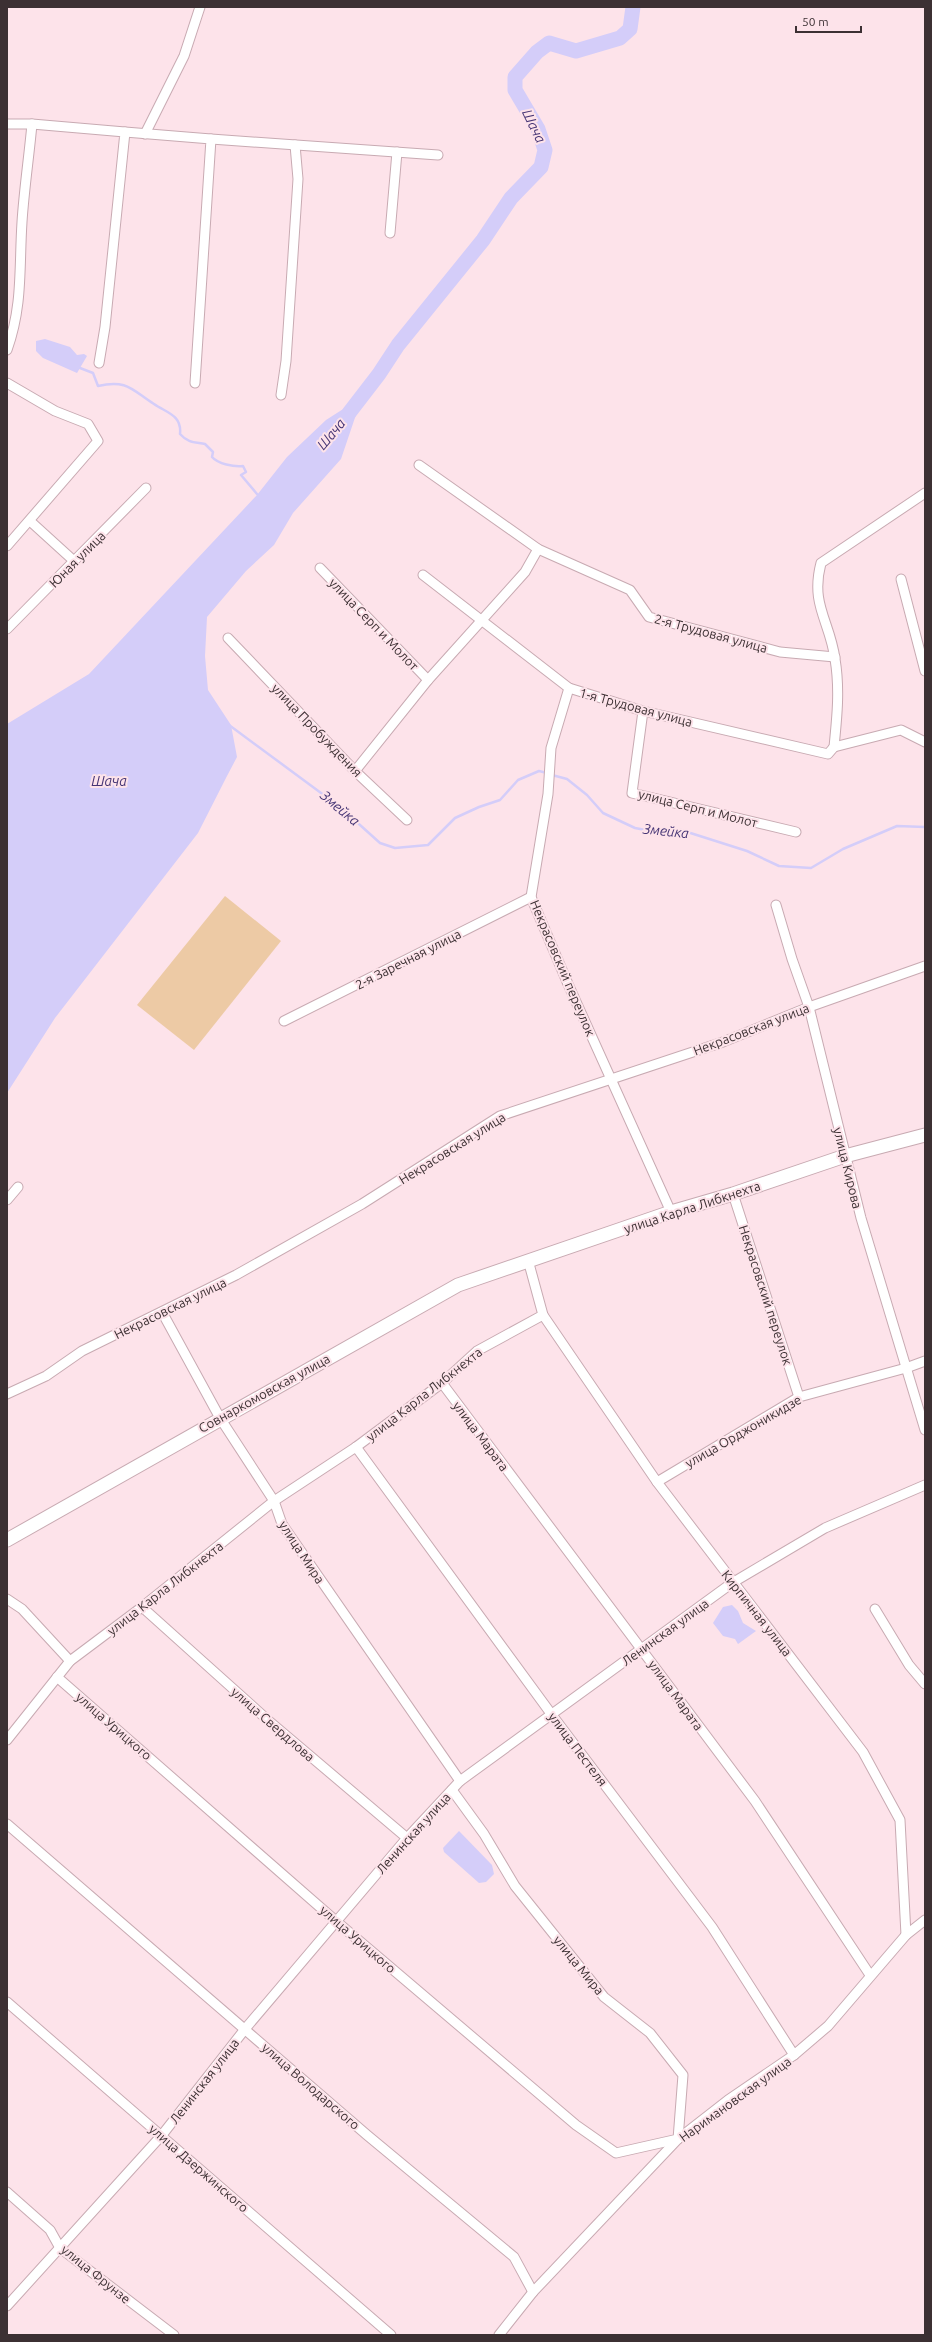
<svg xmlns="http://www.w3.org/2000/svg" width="932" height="2342" font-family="Ubuntu,sans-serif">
<rect width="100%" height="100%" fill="#fde3ea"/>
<polygon fill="#edcaa5" points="225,896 281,941 194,1050 137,1005"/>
<g fill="#d4cdf9">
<polygon points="45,339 70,347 77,355 84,354 87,356 77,373 43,358 36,351 36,341"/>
<polygon points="362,397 341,459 293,513 274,545 246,571 207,617 205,656 208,690 231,725 237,757 227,776 198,833 55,1018 7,1093 7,724 89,674 257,495 287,457 326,420"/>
<polygon points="732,1605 738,1611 743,1623 756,1631 738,1644 735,1639 723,1636 713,1623 723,1607"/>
<polygon points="459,1831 492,1865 494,1874 486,1882 479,1883 444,1852 443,1848"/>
</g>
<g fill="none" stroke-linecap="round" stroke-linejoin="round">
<g stroke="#d4cdf9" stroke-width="2.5">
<path d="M80 368 93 373 98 386C127 379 132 390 154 404 167 413 182 415 180 434 188 443 195 442 205 444L213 452 212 457C218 464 234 467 243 466L246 472 241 475 257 494"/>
<polyline points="229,725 340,807 380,843 395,848 428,845 455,818 479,807 500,800 518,780 539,771 547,773"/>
<polyline points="552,775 567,779 587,795 603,813 635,828 661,833 681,830 747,851 779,866 811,868 843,849 897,826 925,827"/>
</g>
<polyline stroke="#d4cdf9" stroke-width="15" points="349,413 379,374 398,345 483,240 511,198 541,167 545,150 538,129 515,90 515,77 537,52 549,43 576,51 620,38 630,29 633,7"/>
<defs>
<g id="street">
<path d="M7 124H32C29 157 24 190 22 222 19 268 23 305 7 350"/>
<polyline points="32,124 125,132 105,327 99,363"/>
<polyline points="125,132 211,139 195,383"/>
<polyline points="145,134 184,56 200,7"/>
<polyline points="211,139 438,155"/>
<polyline points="390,233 397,152"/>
<polyline points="7,383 55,411 88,424 98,441 7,546"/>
<polyline points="281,395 286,361 298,179 295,145"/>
<polyline points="419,465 538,549 630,590 649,617 780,652 835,657"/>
<polyline points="30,521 74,561"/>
<polyline points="320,568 428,680"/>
<polyline points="423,575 569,688 643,711 828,754 834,747"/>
<polyline points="901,579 925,671"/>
<polyline points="7,629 146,488"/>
<polyline points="228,638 355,771 407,820"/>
<polyline points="569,688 551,748 548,794 531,897 568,984 671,1212"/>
<polyline points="643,711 632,793 796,832"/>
<path d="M834 747C837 717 840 689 835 659 830 621 810 605 821 563L925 493"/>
<polyline points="834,747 901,730 925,742"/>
<polyline points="355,771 428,680 525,572 538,549"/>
<polyline points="776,905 792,959 809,1007 861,1218 925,1430"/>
<polyline points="284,1021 531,897"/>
<polyline points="733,1194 799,1397"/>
<polyline points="7,1200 18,1187"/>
<polyline points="162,1312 220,1418 274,1501 282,1524 460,1781"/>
<polyline points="543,1315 657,1482 863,1752 900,1820 906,1935"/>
<polyline points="442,1383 755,1801 870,1975"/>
<polyline points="7,1394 46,1376 82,1351 236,1275 362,1204 500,1116 723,1042 809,1007 925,966"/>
<polyline points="356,1447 552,1715 712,1927 794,2055"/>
<polyline points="657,1482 799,1397 906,1368 925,1361"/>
<polyline points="7,1599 22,1609 70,1661"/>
<polyline points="142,1607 270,1722 407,1838"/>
<polyline points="875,1609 909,1665 925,1684"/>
<polyline points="57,1677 337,1922 576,2125 616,2153 678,2139 683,2075 650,2033 604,1997 515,1886 484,1834 452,1790"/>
<polyline points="7,1740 70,1661 142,1607 274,1501 356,1447 442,1383 477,1351 543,1315 528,1260"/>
<polyline points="7,1824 367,2135 514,2257 533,2292"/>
<polyline points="7,2002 391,2335"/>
<polyline points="7,2192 50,2230 60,2248 174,2335"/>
<polyline points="7,2306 162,2135 245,2029 407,1838 460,1781 732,1583 825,1528 925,1485"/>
<polyline points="499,2335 533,2292 678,2139 728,2100 794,2055 828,2026 906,1935 925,1920"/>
</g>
<polyline id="secondary" points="7,1540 458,1285 671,1212 733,1194 845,1156 925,1135"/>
</defs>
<use href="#street" stroke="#c8aab2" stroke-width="11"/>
<use href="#secondary" stroke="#c8aab2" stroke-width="15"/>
<use href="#street" stroke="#fff" stroke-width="9"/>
<use href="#secondary" stroke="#fff" stroke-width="13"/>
</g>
<g text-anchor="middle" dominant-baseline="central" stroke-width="4" stroke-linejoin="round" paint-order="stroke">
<g font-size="13" fill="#3c3033" stroke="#fde3ea">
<text transform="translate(77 559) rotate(-45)">Юная улица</text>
<text transform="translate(374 624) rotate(46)">улица Серп и Молот</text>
<text transform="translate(711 633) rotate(15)">2-я Трудовая улица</text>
<text transform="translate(636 707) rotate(15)">1-я Трудовая улица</text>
<text transform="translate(317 730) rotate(46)">улица Пробуждения</text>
<text transform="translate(698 808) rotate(14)">улица Серп и Молот</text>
<text transform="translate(408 959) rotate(-27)">2-я Заречная улица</text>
<text transform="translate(563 968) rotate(67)">Некрасовский переулок</text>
<text transform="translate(751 1029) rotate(-21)">Некрасовская улица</text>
<text transform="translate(452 1148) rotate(-32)">Некрасовская улица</text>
<text transform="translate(848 1168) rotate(76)">улица Кирова</text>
<text transform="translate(692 1207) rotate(-18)">улица Карла Либкнехта</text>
<text transform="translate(766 1295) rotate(72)">Некрасовский переулок</text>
<text transform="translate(170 1308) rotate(-26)">Некрасовская улица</text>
<text transform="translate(264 1393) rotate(-29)">Совнаркомовская улица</text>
<text transform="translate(424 1394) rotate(-38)">улица Карла Либкнехта</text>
<text transform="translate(743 1431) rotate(-30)">улица Орджоникидзе</text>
<text transform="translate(481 1436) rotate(53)">улица Марата</text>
<text transform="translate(302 1552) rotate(57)">улица Мира</text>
<text transform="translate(165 1588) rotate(-38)">улица Карла Либкнехта</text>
<text transform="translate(757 1613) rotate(52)">Кирпичная улица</text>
<text transform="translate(665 1632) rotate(-36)">Ленинская улица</text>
<text transform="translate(676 1695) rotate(54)">улица Марата</text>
<text transform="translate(273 1724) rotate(41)">улица Свердлова</text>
<text transform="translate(114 1726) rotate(41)">улица Урицкого</text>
<text transform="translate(578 1749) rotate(53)">улица Пестеля</text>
<text transform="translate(413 1833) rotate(-48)">Ленинская улица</text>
<text transform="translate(358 1939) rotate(41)">улица Урицкого</text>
<text transform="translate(579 1965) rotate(51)">улица Мира</text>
<text transform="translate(204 2081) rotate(-52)">Ленинская улица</text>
<text transform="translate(311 2086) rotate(41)">улица Володарского</text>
<text transform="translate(735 2099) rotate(-36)">Наримановская улица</text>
<text transform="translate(199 2168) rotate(41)">улица Дзержинского</text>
<text transform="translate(96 2274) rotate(39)">улица Фрунзе</text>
</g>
<g font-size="14" font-style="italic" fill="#453474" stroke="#fde3ea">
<text transform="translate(534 126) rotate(64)">Шача</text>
<text transform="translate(331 434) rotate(-50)">Шача</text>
<text x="109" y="781">Шача</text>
<text transform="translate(340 808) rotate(40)">Змейка</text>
<text transform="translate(666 831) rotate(6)">Змейка</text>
</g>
</g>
<rect width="932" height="2342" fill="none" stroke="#3c3033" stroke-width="16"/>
<path d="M796 26v6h65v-6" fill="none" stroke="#3c3033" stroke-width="2"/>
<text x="802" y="26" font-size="12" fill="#3c3033" stroke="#fde3ea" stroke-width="3" paint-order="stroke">50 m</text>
</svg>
